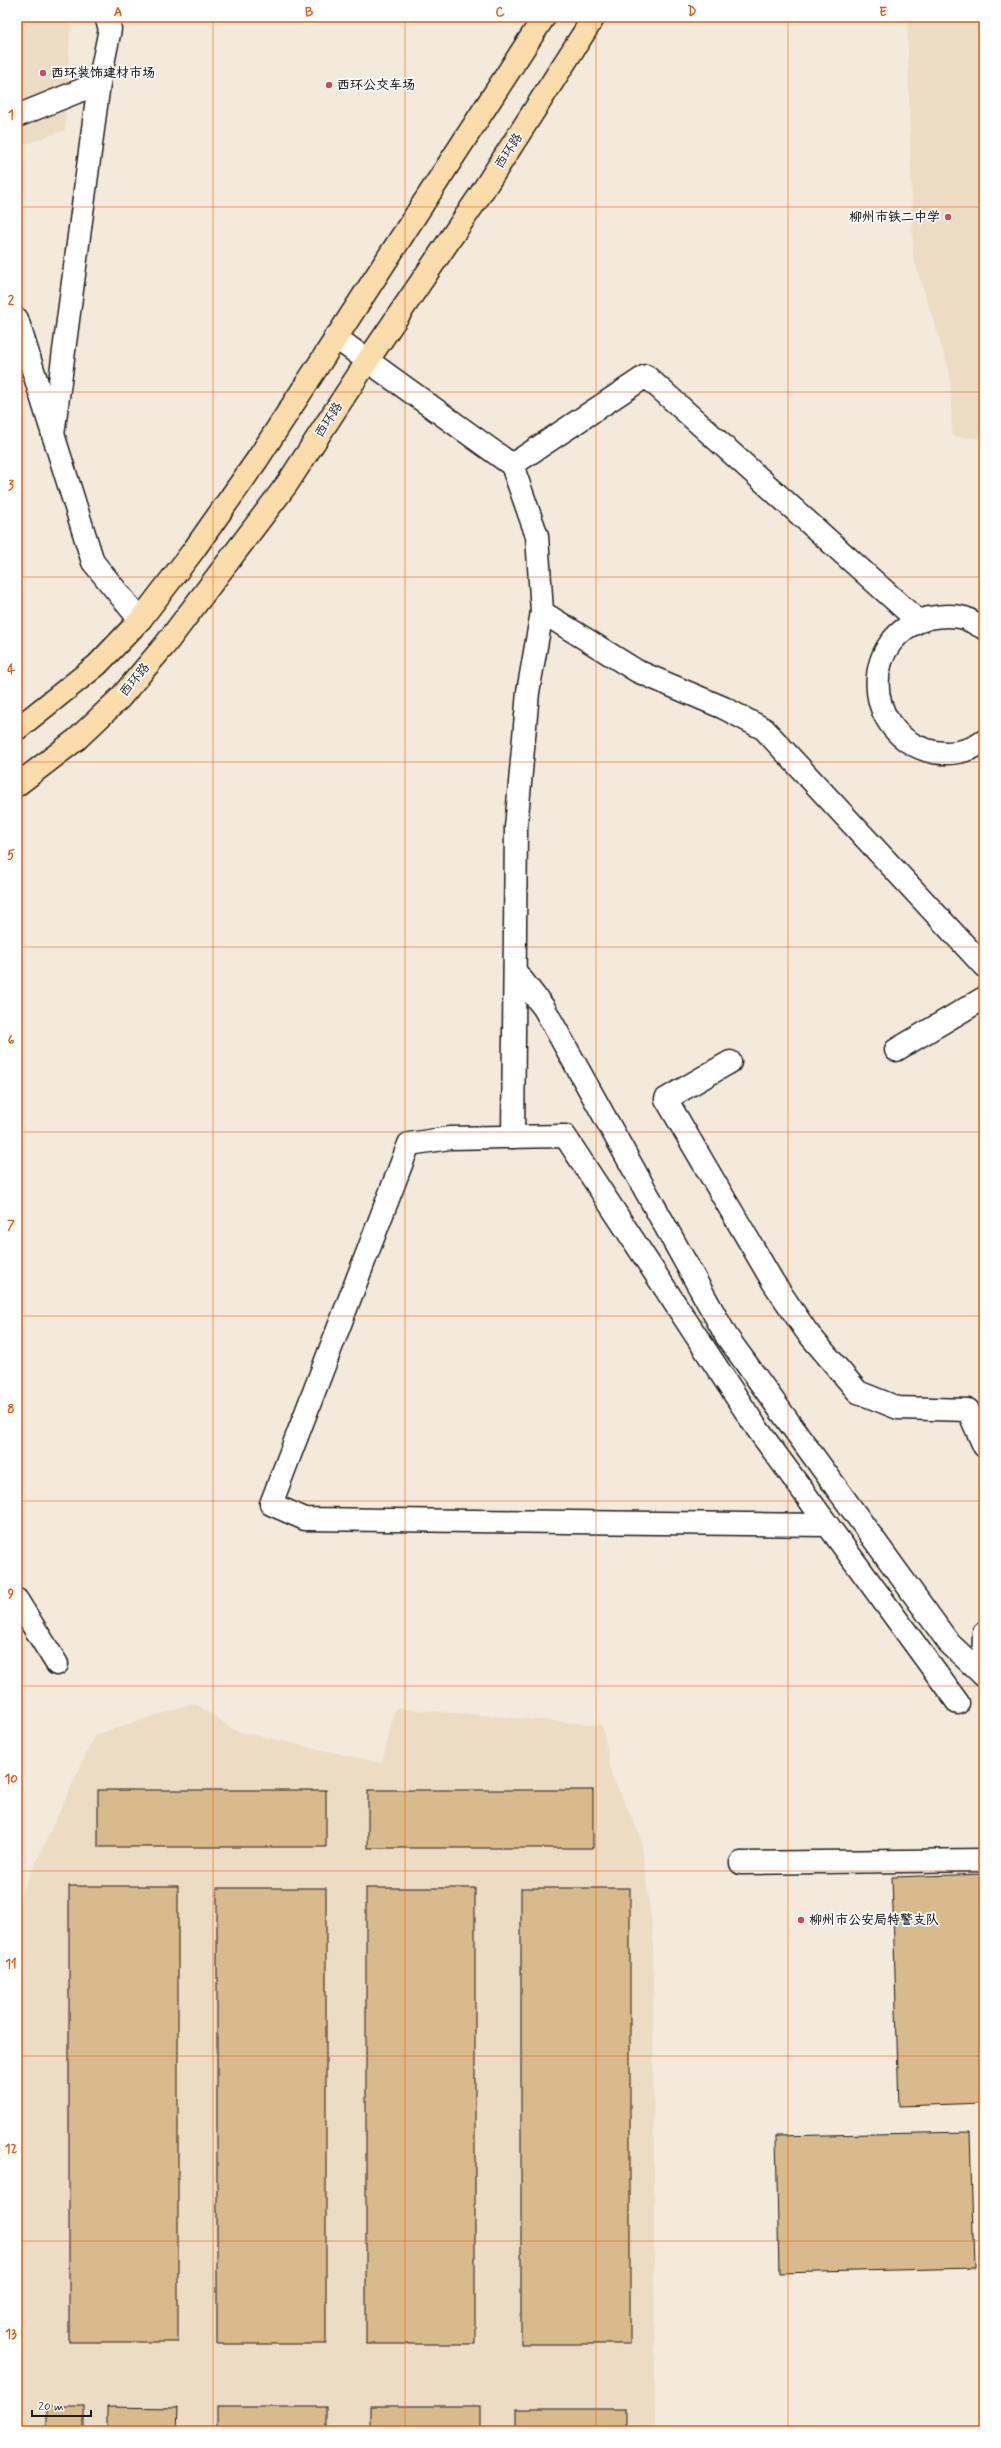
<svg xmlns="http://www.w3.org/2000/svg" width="1001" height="2448" font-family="Mynerve,'LXGW WenKai TC',sans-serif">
<rect width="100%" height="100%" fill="#f4eadc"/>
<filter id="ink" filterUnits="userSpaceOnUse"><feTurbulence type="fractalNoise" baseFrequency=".025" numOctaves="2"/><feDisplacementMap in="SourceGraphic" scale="8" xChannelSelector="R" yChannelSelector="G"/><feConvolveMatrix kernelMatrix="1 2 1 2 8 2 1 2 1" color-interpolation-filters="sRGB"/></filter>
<g filter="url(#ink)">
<g fill="#ecdcc4">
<polygon points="17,17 71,17 65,130 17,147"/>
<polygon points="907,17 984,17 984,439 952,436 950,373 913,257"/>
<polygon points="194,1703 236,1731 382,1763 395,1708 602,1725 612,1775 641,1838 653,1934 655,2431 17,2431 17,1903 95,1735"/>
</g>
<g fill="#d9ba8c" stroke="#1c1c1c">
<rect x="98" y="1790" width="228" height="57"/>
<rect x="368" y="1790" width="225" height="58"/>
<polygon points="984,1874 984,2103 899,2106 892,1877"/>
<rect x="69" y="1886" width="109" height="456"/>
<rect x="217" y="1888" width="109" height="456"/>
<rect x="366" y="1888" width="109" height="456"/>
<rect x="521" y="1888" width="109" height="456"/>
<polygon points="970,2132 974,2268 779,2273 776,2136"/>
<rect x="47" y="2406" width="37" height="25"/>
<rect x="370" y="2406" width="110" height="25"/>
<polygon points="107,2407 178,2408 177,2431 107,2431"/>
<rect x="217" y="2407" width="109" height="24"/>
<rect x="516" y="2409" width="109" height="22"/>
</g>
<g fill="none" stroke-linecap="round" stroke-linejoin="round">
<defs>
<g id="minor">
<polyline points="17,116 99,83 110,29 106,17"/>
<polyline points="17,319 93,562 140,620"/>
<polyline points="335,337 512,465 537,536 542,612 528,692 516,828 513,1137"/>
<polyline points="53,435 99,83"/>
<polyline points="512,465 646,376 918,621"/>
<polyline points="542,612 637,671 724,708 764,729 984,966"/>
<path d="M984 628C978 625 971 621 965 618 954 615 940 616 929 618 861 635 861 729 926 750 945 756 968 753 984 741"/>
<polyline points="515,971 544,1008 727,1337 949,1643 984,1676"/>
<polyline points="896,1050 984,998"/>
<polyline points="730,1062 666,1099 773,1282 807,1332 858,1392 898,1408 968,1410 984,1446"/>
<polyline points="828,1525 305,1519 271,1504 409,1144 450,1138 565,1136 756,1427 958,1703"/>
<polyline points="17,1600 57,1664"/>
<polyline points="983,1675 984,1633"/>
<polyline points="741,1863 984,1860"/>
</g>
<g id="major">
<polyline points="17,729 97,665 140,620 193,551 257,460 544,17"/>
<polyline points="17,785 77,739 120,698 165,645 287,484 368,360 480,195 594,17"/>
</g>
</defs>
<use href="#minor" stroke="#1c1c1c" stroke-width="25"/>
<use href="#major" stroke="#1c1c1c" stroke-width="25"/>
<use href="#minor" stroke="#fff" stroke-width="22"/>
<use href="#major" stroke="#faddab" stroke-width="22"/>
</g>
</g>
<path fill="none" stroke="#e8590c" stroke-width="1" stroke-opacity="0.55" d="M213 17V2431M405 17V2431M596 17V2431M788 17V2431M17 207H984M17 392H984M17 577H984M17 762H984M17 947H984M17 1132H984M17 1316H984M17 1501H984M17 1686H984M17 1871H984M17 2056H984M17 2241H984"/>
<g fill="#d1495b" stroke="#fff" stroke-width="1.5">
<circle cx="43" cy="73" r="4"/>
<circle cx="329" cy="85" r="4"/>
<circle cx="948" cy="217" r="4"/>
<circle cx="801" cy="1920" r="4"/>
</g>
<g text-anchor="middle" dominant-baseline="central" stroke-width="3.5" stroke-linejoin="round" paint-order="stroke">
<g font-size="13" font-weight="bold" fill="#1c1c1c" stroke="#fff" text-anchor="start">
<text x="51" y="73">西环装饰建材市场</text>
<text x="337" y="85">西环公交车场</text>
<text x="940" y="217" text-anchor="end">柳州市铁二中学</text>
<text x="809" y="1920">柳州市公安局特警支队</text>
</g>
<g font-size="13" fill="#1c1c1c" stroke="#fff">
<text transform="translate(509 151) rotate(-57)">西环路</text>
<text transform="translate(329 420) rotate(-57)">西环路</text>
<text transform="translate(135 680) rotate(-50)">西环路</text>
</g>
</g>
<rect width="1001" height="2448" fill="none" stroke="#fff" stroke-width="44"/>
<path d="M32 2410v6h59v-6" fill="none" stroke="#1c1c1c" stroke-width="2"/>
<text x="38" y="2410" font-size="12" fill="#1c1c1c" stroke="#ffffff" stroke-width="3" paint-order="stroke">20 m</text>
<rect x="22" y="22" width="957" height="2404" fill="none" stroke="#e8590c" stroke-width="1.5"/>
<g font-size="13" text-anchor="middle" font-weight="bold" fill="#e8590c">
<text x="118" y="16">A</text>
<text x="309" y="16">B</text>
<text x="500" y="16">C</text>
<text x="692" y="16">D</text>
<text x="883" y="16">E</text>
<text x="11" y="119">1</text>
<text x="11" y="304">2</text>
<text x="11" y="489">3</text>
<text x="11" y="674">4</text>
<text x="11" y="859">5</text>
<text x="11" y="1044">6</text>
<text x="11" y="1229">7</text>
<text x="11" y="1413">8</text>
<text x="11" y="1598">9</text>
<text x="11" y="1783">10</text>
<text x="11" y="1968">11</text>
<text x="11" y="2153">12</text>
<text x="11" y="2338">13</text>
</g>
</svg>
